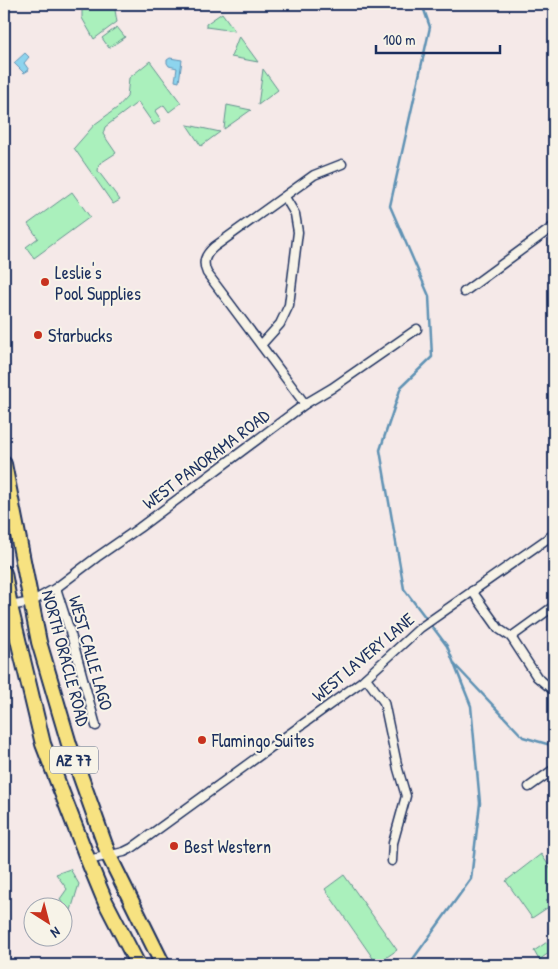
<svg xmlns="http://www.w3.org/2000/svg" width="558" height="969" font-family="'Patrick Hand',sans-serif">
<rect width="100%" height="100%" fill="#f5e9e8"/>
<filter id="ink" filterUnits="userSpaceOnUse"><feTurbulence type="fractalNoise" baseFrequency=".02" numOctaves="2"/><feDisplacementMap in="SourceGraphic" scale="10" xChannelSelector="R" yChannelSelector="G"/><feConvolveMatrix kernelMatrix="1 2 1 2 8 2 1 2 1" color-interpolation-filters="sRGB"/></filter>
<g filter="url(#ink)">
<g fill="#aaf0bc" stroke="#62908d">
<polygon points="82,4 114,4 117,22 94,39 82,18"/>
<polygon points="222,13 235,31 206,27 206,24"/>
<polygon points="117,27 125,37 109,48 102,38"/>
<polygon points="239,36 258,62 231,57"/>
<polygon points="150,61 181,103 169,112 164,105 155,111 161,120 154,125 138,102 105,127 103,134 116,153 99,164 98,171 120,200 113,204 74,148 95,124 117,108 127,97 129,78"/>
<polygon points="263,69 278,90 258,105"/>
<polygon points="227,105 251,110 224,129"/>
<polygon points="187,125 188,125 220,132 201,146"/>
<polygon points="72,192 90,217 34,258 26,247 38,238 28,224"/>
<polygon points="541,854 554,873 554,895 546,901 550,906 532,918 506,881"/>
<polygon points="70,869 79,884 69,917 60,899 67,889 56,874"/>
<polygon points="344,875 397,950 377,964 325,889"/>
<polygon points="547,942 553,950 539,960 534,951"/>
</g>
<g fill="#8dd4ee" stroke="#5f92b4">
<polygon points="25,53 29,57 24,63 29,70 24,73 14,63"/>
<polygon points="170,58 182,60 179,82 175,81 177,68 169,66 167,63 167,60"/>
</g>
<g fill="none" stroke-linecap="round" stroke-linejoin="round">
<g stroke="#5f92b4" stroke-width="2.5">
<polyline points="455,665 523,737 554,746"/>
<polyline points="412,965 413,959 471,879 480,803 471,706 447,646 404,589 380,450 401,387 432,357 429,296 390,206 430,27 422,4"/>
</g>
<defs>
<g id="minor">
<polyline points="464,292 554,226"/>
<polyline points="261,345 280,324 289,305 298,232 295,214 285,197"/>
<path d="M305 404 207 273C202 262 205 255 214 247L314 175 342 164"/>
<polyline points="56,588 72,638 96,726"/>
<polyline points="472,591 499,629 511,637 537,677 554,691"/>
<polyline points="10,606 31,602 56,588 97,557 139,528 305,404 332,388 417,329"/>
<polyline points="511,637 554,606"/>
<polyline points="366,678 384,702 398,769 406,796 393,843 392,861"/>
<polyline points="529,787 554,769"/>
<polyline points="88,860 124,852 132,848 361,682 420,628 554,534"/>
</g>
<g id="trunk">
<polyline points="4,464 39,642 69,744 109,856 163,965"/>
<polyline points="4,573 10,606 43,744 88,860 105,901 138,965"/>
</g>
</defs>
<use href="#minor" stroke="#1b2f5e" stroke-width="11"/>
<use href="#trunk" stroke="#1b2f5e" stroke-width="18"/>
<use href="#minor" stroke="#f7f3e8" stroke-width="8"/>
<use href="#trunk" stroke="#f7e281" stroke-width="14"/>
</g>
</g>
<g fill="#c8321e" stroke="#f7f3e8" stroke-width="2">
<circle cx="45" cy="282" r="5"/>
<circle cx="38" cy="335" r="5"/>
<circle cx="202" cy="740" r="5"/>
<circle cx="174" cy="846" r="5"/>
</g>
<g text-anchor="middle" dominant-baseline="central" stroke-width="4" stroke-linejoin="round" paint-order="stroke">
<rect fill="#f7f3e8" stroke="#5d6a87" stroke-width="1" x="50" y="746.5" width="48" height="27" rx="4"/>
<g font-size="16" font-weight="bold" fill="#1b2f5e">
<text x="74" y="760">AZ 77</text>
</g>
<g font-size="18" fill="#1b2f5e" stroke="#f7f3e8" text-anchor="start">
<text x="55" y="272">Leslie's<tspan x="55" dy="21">Pool Supplies</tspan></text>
<text x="48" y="335">Starbucks</text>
<text x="212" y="740">Flamingo Suites</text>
<text x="184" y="846">Best Western</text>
</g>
<g font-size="18" fill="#1b2f5e" stroke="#f7f3e8">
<text transform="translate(206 459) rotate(-37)">WEST PANORAMA ROAD</text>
<text transform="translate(91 653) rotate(74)">WEST CALLE LAGO</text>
<text transform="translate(363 657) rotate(-40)">WEST LAVERY LANE</text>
<text transform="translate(66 658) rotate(75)">NORTH ORACLE ROAD</text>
</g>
</g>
<rect width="558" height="969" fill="none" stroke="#f7f3e8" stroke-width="20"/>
<rect x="10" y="10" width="538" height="949" fill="none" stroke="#1b2f5e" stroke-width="2" filter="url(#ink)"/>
<g transform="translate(48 922) rotate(144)"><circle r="24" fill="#f7f3e8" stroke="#9fa5b1"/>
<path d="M0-4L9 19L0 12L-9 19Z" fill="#c8321e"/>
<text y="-8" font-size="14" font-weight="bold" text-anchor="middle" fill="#1b2f5e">N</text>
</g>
<path d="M376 45v8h124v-8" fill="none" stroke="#1b2f5e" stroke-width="2.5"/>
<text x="383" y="45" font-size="15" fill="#1b2f5e" stroke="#f7f3e8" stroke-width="4" paint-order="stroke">100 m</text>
</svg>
